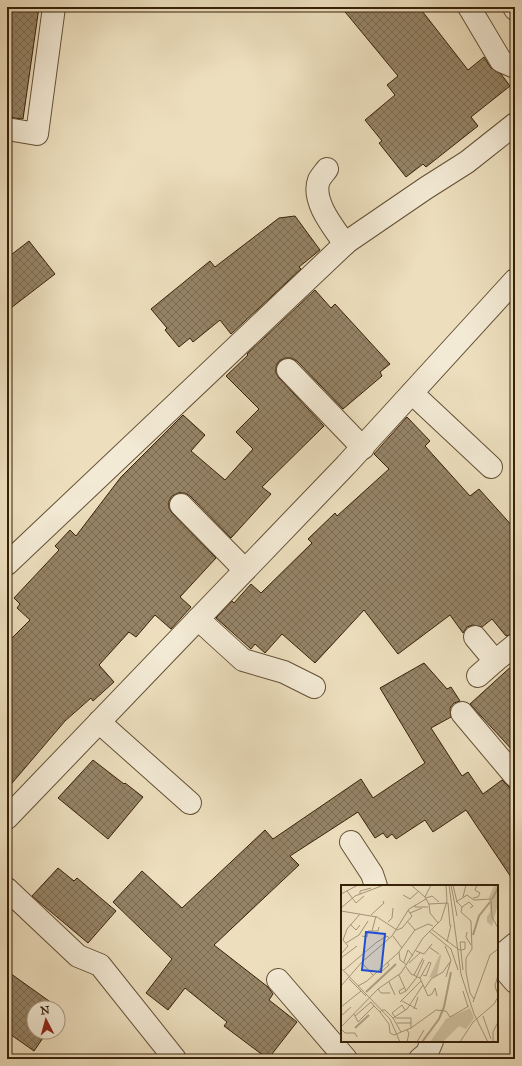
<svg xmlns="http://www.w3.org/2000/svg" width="522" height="1066" font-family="'IM FELL Great Primer',serif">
<defs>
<pattern id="building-cross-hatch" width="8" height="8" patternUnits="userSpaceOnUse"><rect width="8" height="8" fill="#968467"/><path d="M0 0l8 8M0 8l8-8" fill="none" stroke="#7b6c53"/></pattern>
</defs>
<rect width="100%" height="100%" fill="#eddfbe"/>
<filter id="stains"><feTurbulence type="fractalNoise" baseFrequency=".005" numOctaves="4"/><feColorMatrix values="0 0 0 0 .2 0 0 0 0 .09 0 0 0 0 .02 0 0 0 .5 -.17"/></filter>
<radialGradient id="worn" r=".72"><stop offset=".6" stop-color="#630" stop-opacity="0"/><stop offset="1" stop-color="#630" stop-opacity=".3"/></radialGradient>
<g fill="url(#building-cross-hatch)" stroke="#372109">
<polygon points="7,7 39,7 23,119 7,117"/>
<polygon points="341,7 419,7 468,70 484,57 491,68 501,74 510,86 471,117 478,126 426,167 423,164 406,177 379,143 382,141 365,120 395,95 387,85 398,76"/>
<polygon points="295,216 320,250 299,267 301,269 231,334 220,320 193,342 190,338 179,347 165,330 167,328 151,309 210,261 215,267 279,218"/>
<polygon points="29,241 55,274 7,311 7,258"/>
<polygon points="315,290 331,308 335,304 390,364 380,372 382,376 343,409 297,361 291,358 285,358 279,361 276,367 276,373 279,378 324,426 262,487 271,494 231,538 190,496 185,493 178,493 172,496 169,501 169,508 172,513 216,558 180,597 191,607 171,629 155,615 136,637 129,632 99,665 114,682 93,701 91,698 65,721 7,789 7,643 30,620 17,608 20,604 14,598 59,550 55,546 70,530 76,536 121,477 183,415 205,435 191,451 225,480 253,449 236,432 259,409 226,376 248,355 247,354"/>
<polygon points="407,417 430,441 425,446 470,496 479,489 515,529 515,633 506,636 492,619 482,627 473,625 467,627 463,633 450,615 398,654 364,610 315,663 282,634 265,653 255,644 251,649 216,618 232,601 234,603 251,584 261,593 312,543 308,539 335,513 337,516 389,469 374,454"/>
<polygon points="424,663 447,689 451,687 460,701 454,703 450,708 451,717 431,728 462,776 468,772 483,794 502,780 510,788 515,788 515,883 466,810 433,832 425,820 396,839 392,834 387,838 383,833 375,838 358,812 290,856 299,865 214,945 268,987 273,994 269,1000 297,1022 268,1059 224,1026 227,1022 185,988 168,1010 146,993 172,959 113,902 142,871 182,908 265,830 273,839 361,779 373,798 425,763 380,688"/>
<polygon points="515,663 515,753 470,704"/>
<polygon points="93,760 124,784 125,783 143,797 108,839 58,798"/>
<polygon points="58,868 74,881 77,878 116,911 88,943 32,896"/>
<polygon points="7,971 63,1011 58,1017 58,1008 34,1008 34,1032 47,1032 34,1051 7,1032"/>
</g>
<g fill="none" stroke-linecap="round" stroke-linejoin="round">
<defs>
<g id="street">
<polyline points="469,7 501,61 515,67"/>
<polyline points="514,7 515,9"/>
<polyline points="7,129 37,134 54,7"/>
<path d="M327 169C325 172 321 176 319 180 311 201 334 228 345 244"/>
<polyline points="288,370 363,448"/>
<polyline points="412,393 491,467"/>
<polyline points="181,505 245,570"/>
<polyline points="7,564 347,242 426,188 467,162 515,124"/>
<polyline points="198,619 243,660 284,672 314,687"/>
<polyline points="475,637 495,661 515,645"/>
<polyline points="478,676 495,661"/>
<polyline points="462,713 515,776"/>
<polyline points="99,722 190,803"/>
<polyline points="7,818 346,465 515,280"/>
<polyline points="351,842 372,874 376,886"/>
<polyline points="7,889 78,956 100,965 175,1059"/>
<polyline points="497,959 515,944"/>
<polyline points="497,961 515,982"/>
<polyline points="278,980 346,1059"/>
<polyline points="420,1059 427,1053 432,1041"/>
</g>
</defs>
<use href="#street" stroke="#645036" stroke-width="24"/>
<use href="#street" stroke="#f3ead5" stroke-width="22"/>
</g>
<g transform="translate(341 885)">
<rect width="157" height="157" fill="#eddfbe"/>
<path d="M153 1H157V19L151 41 146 37V32L149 27 148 12ZM129 123 133 133 125 144 118 141 102 157H89L105 134Z" fill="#cebf9f"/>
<path d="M99 69 100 71 96 91 88 93Z" fill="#cebf9f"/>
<path fill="none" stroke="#af9e80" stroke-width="2" d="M151 14 157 3M132 50 138 31 149 17M25 107 55 79M14 143 28 130M81 157 98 134 103 122 110 87"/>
<path fill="none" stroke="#a49376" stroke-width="1" d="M70 0 84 12 88 19 107 18 109 41M108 0 120 89 133 129 147 157M110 0 116 31M112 0 116 17 121 22 128 17 132 21 129 23M6 6 15 18 23 11M0 9 17 0M19 9V6L30 3M62 10 69 14 78 6M84 12 90 0M122 12 125 0M85 13 91 11 98 17M132 13 137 12 139 8 134 5 136 0M115 17 126 10 133 15 150 14 151 32 157 43M88 19 89 28 97 38M74 20V22H87M121 22 120 27 130 36 131 64 125 73V87L129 108 133 114M0 23 14 11 43 0M0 26 36 32 56 45M69 28 81 23M30 30 43 18 42 16M35 31 31 46H37L38 42M66 36 74 45M47 37 51 33 52 23M9 39 15 45 19 40M90 44 117 64 119 65H121L124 64V57H119L121 76 122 85M56 45 61 43 71 31 67 25M88 46 110 64 117 85M126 47 125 52 130 60M21 51 26 52 27 46H31M52 51 61 63M106 57 110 40M5 58 18 50 27 36M104 61 110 75 105 92M88 62 98 69M75 66 83 69 91 59M58 67 59 75 66 80M0 69 7 61 2 55 6 44 19 29M0 73 16 61M63 77 67 65 72 71M21 78 32 90M68 78 79 68M65 82 70 89 79 93 87 111 91 109 94 103 96 111M0 83 49 134 59 157M39 83 41 86 48 80 46 77M3 85 36 57 46 51 48 53M58 90 65 106 59 109 58 106 63 103M73 90 82 73M157 90 154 101 157 110M76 91 83 75M79 93 88 77 90 78 85 91 82 90M8 94 25 111M48 97 54 110M0 101 21 77 51 51 68 24 85 14M17 101 26 96 57 68 74 45 87 39 92 41M84 103 90 94 102 87 109 77M37 104 40 108H49M65 106 76 92M122 106 127 122M61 116 76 124M59 117 80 96M132 117 149 70 157 64M0 122 20 106M73 124 77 112M13 129 17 137 33 121 39 127M0 131 10 122M14 131 30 117 33 121M142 131 150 154M54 132 51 128 61 120 64 125M52 133 66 124 82 100M54 133H70V143M56 138H70M0 142 37 104 60 88 82 53 100 35 106 16 105 0M0 144 4 148H14L16 152M66 145 68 148 66 157M60 147 52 133 44 125H41L39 127 48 139 49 148 53 150 70 143 95 125 105 126 109 132 128 121M76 157 83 145M119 157 132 137 153 119 157 112M152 157V147L157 137"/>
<path fill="#1d4ed8" fill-opacity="0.15" stroke="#1d4ed8" stroke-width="2" d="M25 47 44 49 40 87 21 85Z"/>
<rect width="157" height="157" fill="none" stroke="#372109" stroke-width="2"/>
</g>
<rect width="522" height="1066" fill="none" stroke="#eddfbe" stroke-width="24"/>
<rect x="8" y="8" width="506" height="1050" fill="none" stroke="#372109" stroke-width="2"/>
<rect x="12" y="12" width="498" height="1042" fill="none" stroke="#372109"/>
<g transform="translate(46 1020) rotate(354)"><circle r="19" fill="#f3ead5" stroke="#a89a83"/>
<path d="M0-3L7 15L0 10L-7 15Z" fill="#8f2418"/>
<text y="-6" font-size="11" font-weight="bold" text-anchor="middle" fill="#372109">N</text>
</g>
<rect width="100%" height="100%" filter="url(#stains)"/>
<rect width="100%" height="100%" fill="url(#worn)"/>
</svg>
